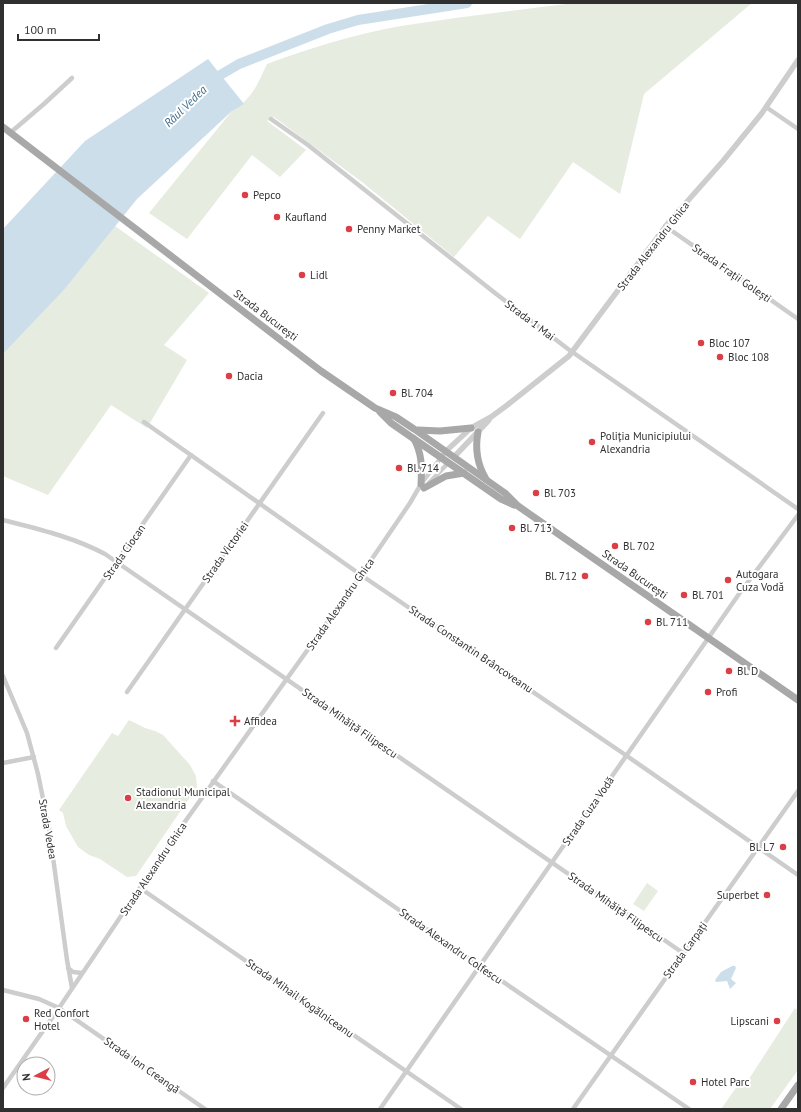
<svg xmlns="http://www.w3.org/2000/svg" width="801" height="1112" font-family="'PT Sans',sans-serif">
<rect width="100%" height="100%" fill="#fff"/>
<g fill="#e6ecdf">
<path d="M575 3H752L644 94 620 194 573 162 520 239 488 216 454 257 362 182 274 117 267 121 306 150 280 177 252 155 187 239 149 213 232 111C253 98 257 85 267 64 310 48 356 34 401 26 459 17 517 10 575 3Z"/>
<polygon points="115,226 209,293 164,345 187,360 147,428 111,405 48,495 3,476 3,354 64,290"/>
<polygon points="129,720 145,728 155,731 163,735 190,765 196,776 197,787 136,876 127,877 100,859 89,855 78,847 66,826 63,813 59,810 112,733 118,736"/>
<polygon points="647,883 658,891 644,911 633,904"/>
<polygon points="795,1008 798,1011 798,1070 770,1109 721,1109 738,1085 745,1085"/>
</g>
<g fill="#cddeeb">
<polygon points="208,59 244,104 232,111 137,199 64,290 3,354 3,229 85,141"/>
<polygon points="732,966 735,966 736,968 731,979 736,983 730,989 727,981 716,982 715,980 721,972"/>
</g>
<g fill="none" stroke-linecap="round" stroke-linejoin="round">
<polyline stroke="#cddeeb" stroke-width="10" points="210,81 239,64 328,29 358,20 467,3"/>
<g stroke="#cdcdcd" stroke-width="4.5">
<polyline points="766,107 798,129"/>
<polyline points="271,119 308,145 495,293 568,349 798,509"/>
<polyline points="10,133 45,103 72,78"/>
<polyline points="665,226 798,319"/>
<polyline points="144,422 361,575 627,756 798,875"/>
<polyline points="429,483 449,462"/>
<path d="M3 520C38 529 73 537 105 554L683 953"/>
<polyline points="56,648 191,455"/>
<polyline points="3,676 27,733 38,774 49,828 67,960 72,988"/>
<polyline points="127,692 323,413"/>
<polyline points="3,763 34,757"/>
<polyline points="213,781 480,966 689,1109"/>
<polyline points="140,888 461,1109"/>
<polyline points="68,968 73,972 82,973"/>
<polyline points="3,990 39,999 59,1008 205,1109"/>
<polyline points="3,1088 59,1008 179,830 361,575 410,503 421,484 446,451"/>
<polyline points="380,1109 739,594 798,515"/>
<polyline points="573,1109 798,791"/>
</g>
<g stroke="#cdcdcd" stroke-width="5.5">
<polyline points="446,451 471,428 491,417 506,406 569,356 669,222 723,161 762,113 798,60"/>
<polyline points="454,457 489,420"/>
</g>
<g stroke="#a8a8a8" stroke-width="7">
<polyline points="3,127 321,371 375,408 396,417 414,429 505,493 518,506 798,700"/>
<polyline points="380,412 391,423 501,499 514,505"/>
<polyline points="418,430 440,431 471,428"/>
<path d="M478 432C475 448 477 464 486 479"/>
<path d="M414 439C422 453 422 468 421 484"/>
<polyline points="424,488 446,476 464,473"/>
<polyline points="781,1109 798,1085"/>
</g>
</g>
<g fill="#db3e46" stroke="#fff" stroke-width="1.5">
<circle cx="245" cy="195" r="4"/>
<circle cx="277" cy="217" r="4"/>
<circle cx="349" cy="229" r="4"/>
<circle cx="302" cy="275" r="4"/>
<circle cx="701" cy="343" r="4"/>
<circle cx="720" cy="357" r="4"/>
<circle cx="229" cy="376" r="4"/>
<circle cx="393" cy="393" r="4"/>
<circle cx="592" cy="442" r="4"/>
<circle cx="399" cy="468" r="4"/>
<circle cx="536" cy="493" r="4"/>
<circle cx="512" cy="528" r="4"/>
<circle cx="615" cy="546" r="4"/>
<circle cx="585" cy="576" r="4"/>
<circle cx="728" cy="580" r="4"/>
<circle cx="684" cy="595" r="4"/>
<circle cx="648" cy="622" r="4"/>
<circle cx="729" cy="671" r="4"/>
<circle cx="708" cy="692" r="4"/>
<path d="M233 715h4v4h4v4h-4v4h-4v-4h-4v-4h4z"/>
<circle cx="128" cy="798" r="4"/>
<circle cx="783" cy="847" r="4"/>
<circle cx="767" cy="895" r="4"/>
<circle cx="26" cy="1019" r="4"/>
<circle cx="777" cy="1021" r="4"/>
<circle cx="693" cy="1082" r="4"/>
</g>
<g text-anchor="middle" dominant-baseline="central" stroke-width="4" stroke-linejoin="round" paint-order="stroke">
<g font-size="11" fill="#303030" stroke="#fff" text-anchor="start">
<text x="253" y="195">Pepco</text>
<text x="285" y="217">Kaufland</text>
<text x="357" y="229">Penny Market</text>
<text x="310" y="275">Lidl</text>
<text x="709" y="343">Bloc 107</text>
<text x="728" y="357">Bloc 108</text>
<text x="237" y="376">Dacia</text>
<text x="401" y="393">Bl. 704</text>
<text x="600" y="436">Poliția Municipiului<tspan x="600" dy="13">Alexandria</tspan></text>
<text x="407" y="468">Bl. 714</text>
<text x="544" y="493">Bl. 703</text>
<text x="520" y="528">Bl. 713</text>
<text x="623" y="546">Bl. 702</text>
<text x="736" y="574">Autogara<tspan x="736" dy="13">Cuza Vodă</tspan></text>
<text x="577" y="576" text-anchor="end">Bl. 712</text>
<text x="692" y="595">Bl. 701</text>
<text x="656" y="622">Bl. 711</text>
<text x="737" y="671">Bl. D</text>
<text x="716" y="692">Profi</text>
<text x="244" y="721">Affidea</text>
<text x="136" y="792">Stadionul Municipal<tspan x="136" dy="13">Alexandria</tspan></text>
<text x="775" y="847" text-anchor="end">Bl. L7</text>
<text x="759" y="895" text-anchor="end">Superbet</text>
<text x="34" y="1013">Red Confort<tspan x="34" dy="13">Hotel</tspan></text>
<text x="769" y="1021" text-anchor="end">Lipscani</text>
<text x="701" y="1082">Hotel Parc</text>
</g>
<g font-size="11" fill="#303030" stroke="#fff">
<text transform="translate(653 246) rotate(-52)">Strada Alexandru Ghica</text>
<text transform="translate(732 273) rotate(35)">Strada Frații Golești</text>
<text transform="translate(266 315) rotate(37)">Strada București</text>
<text transform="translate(530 320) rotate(37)">Strada 1 Mai</text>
<text transform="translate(124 552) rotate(-55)">Strada Ciocan</text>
<text transform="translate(225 552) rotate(-55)">Strada Victoriei</text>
<text transform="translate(635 574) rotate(35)">Strada București</text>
<text transform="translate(340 604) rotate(-55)">Strada Alexandru Ghica</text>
<text transform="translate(471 649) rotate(34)">Strada Constantin Brâncoveanu</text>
<text transform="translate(350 723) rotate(35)">Strada Mihăiță Filipescu</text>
<text transform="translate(588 811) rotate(-55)">Strada Cuza Vodă</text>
<text transform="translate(48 829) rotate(80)">Strada Vedea</text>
<text transform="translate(153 869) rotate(-56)">Strada Alexandru Ghica</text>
<text transform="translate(616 907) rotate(35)">Strada Mihăiță Filipescu</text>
<text transform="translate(451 946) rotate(35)">Strada Alexandru Colfescu</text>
<text transform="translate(685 950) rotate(-54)">Strada Carpați</text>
<text transform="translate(300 998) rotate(35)">Strada Mihail Kogălniceanu</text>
<text transform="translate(142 1065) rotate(35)">Strada Ion Creangă</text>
</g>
<g font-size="12" font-style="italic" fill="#426f8e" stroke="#fff">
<text transform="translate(185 106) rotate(-44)">Râul Vedea</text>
</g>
</g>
<rect width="801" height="1112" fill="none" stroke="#303030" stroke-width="8"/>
<g transform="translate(36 1076) rotate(263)"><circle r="19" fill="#ffffff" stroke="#acacac"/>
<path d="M0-3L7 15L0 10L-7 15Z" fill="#db3e46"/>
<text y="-6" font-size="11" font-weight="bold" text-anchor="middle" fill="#303030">N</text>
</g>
<path d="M18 34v6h81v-6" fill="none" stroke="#303030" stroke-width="2"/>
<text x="24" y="34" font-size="12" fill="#303030" stroke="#ffffff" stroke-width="3" paint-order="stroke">100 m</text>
</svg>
